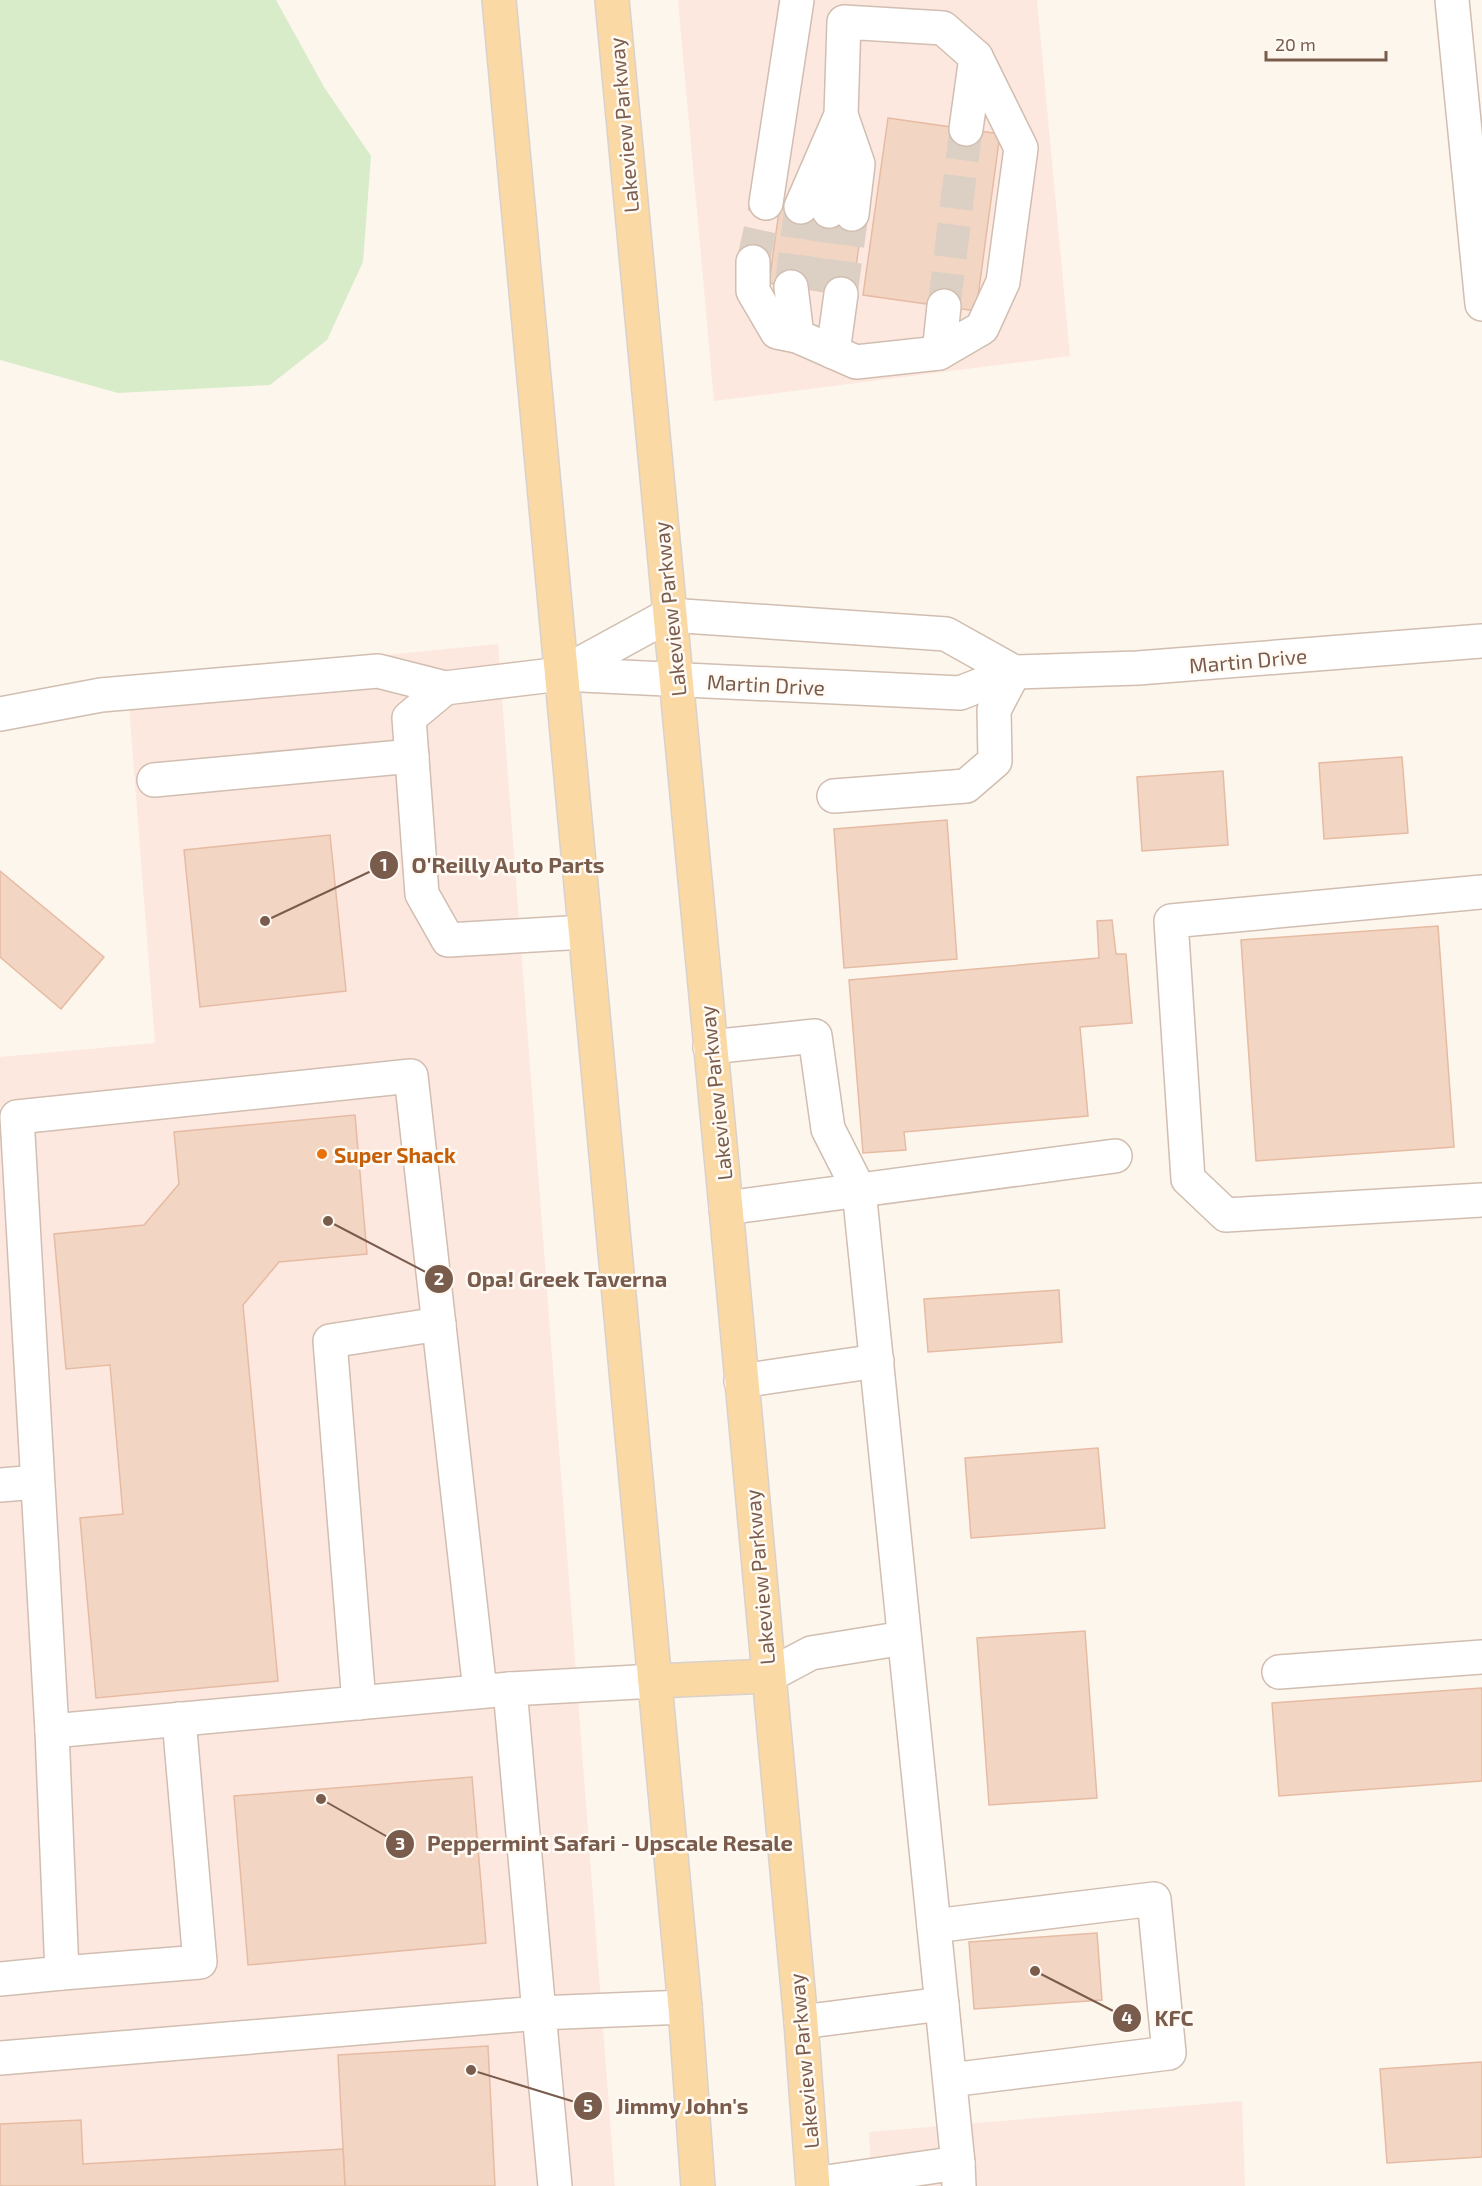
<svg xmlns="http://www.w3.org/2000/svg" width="1482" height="2186" font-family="'Exo 2',sans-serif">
<rect width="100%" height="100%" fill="#fdf6ec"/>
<g fill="#fde8e0">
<polygon points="678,0 1037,0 1070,356 714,401"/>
<polygon points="498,644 615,2186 0,2186 0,1057 155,1043 127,680"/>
<polygon points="1242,2101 1245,2186 872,2186 869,2132"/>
</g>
<polygon fill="#d8ecc9" points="0,0 276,0 324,87 371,156 363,262 327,340 270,385 118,393 0,360"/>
<g fill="#f3d5c3" stroke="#e6bba3" stroke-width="1.5">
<polygon points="888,118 1000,134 976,311 863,295"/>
<polygon points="780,204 863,216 852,296 769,283"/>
<polygon points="1402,757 1408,833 1324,839 1319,763"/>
<polygon points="1223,771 1228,845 1142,851 1137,777"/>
<polygon points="947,820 957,959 844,968 834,829"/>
<polygon points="330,835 346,991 200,1007 184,850"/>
<polygon points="0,871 104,957 61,1009 0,957"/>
<polygon points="1112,920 1116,954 1126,954 1132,1023 1080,1027 1088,1116 904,1132 906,1150 863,1153 849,980 1099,958 1097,921"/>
<polygon points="1438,926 1454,1147 1256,1161 1241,940"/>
<polygon points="355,1115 367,1254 279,1262 243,1305 278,1681 96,1698 80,1518 123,1514 110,1365 66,1369 54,1234 144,1225 179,1184 174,1132"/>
<polygon points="1059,1290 1062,1342 928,1352 924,1299"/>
<polygon points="1098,1448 1105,1528 971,1538 965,1458"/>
<polygon points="1085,1631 1097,1798 989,1805 977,1638"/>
<polygon points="1482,1688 1482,1781 1279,1796 1272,1703"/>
<polygon points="472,1777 486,1943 248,1965 234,1796"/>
<polygon points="1097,1933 1102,2000 974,2009 969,1942"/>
<polygon points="488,2046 495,2186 345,2186 338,2055"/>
<polygon points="1482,2062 1482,2157 1387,2163 1380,2069"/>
<polygon points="81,2120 83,2164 343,2149 345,2186 0,2186 0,2124"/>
</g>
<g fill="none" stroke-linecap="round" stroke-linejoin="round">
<g stroke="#dcd0c4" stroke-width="33" stroke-dasharray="33 16" stroke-linecap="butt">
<polyline points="753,262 766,203"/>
<polyline points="791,287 801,207"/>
<polyline points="818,291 829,211"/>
<polyline points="841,294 852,214"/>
<polyline points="944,306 966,129"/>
</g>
<defs>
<g id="minor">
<polyline points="1452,0 1482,304"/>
<polyline points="841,115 858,164 852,214"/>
<polyline points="966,129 976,57"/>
<polyline points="766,203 797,0"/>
<polyline points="829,211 836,152"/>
<polyline points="753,262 753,291 777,332 797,336"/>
<polyline points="791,287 797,336 856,362 939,353 982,328 1003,282 1021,148 976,57 943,28 844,22 841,115 801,207"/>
<polyline points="833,352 841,294"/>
<polyline points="939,353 944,306"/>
<polyline points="561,674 669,615 946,634 1014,672"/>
<polyline points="0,714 101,695 378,671 445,688"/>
<polyline points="154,780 412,756"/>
<polyline points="834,796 966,786 995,761 994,710 1014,672"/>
<polyline points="1482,892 1171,921 1188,1179 1226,1215 1482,1200"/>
<polyline points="585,932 448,940 422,894 409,718 445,688 561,674 960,693 1014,672 1138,668 1482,641"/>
<polyline points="710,1047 815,1036 828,1129 859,1190 958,2163"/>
<polyline points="726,1208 1115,1156"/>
<polyline points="741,1381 877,1361"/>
<polyline points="0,1485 37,1482"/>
<polyline points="1279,1672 1482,1657"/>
<polyline points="768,1676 811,1653 904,1638"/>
<polyline points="480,1691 411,1076 17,1117 52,1731 510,1689"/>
<polyline points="359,1703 330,1341 439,1324"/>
<polyline points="934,1926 1154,1899 1169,2053 950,2080"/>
<polyline points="62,1973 200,1962 179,1719"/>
<polyline points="0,1979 62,1973 52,1731"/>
<polyline points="801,2022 942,2004"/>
<polyline points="0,2058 539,2013 510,1689 655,1681"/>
<polyline points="813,2184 958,2163 959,2186"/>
<polyline points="555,2186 539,2013 685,2007"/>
</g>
<g id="major">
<polyline points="499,0 685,2007 698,2186"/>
<polyline points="612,0 726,1208 801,2022 813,2186"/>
<polyline points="655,1681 768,1676"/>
</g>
</defs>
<use href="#minor" stroke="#d1beb0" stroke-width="36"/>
<use href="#major" stroke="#dad1cd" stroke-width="36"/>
<use href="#minor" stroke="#fff" stroke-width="33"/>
<use href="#major" stroke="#fbd9a5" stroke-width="33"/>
</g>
<circle fill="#e8710a" stroke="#fffaf3" stroke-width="2" cx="322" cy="1154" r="6"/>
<g text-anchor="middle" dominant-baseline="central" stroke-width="5" stroke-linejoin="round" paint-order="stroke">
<g font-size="21" fill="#7a5c4d" stroke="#fffaf3">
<text transform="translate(623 125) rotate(-95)">Lakeview Parkway</text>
<text transform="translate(669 609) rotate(-96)">Lakeview Parkway</text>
<text transform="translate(1248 660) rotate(-5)">Martin Drive</text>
<text transform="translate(766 684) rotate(3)">Martin Drive</text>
<text transform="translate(715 1093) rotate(-96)">Lakeview Parkway</text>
<text transform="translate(759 1577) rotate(-95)">Lakeview Parkway</text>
<text transform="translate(803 2061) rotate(-95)">Lakeview Parkway</text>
</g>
<g font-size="21" font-weight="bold" fill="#c56008" stroke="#fffaf3" text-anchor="start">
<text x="334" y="1154">Super Shack</text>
</g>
</g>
<path fill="none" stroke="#7a5c4d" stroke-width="2" d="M265 921L384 865M328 1221L439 1279M321 1799L400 1844M1035 1971L1127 2018M471 2070L588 2106"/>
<g fill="#7a5c4d" stroke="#fffaf3" stroke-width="2">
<circle cx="265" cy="921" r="6"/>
<circle cx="328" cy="1221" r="6"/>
<circle cx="321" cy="1799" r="6"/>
<circle cx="1035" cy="1971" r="6"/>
<circle cx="471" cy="2070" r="6"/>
<circle cx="384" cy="865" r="15"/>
<circle cx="439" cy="1279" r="15"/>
<circle cx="400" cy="1844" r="15"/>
<circle cx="1127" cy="2018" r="15"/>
<circle cx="588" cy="2106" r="15"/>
</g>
<g font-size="18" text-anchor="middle" font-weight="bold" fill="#fff">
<text x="384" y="871">1</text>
<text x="439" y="1285">2</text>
<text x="400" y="1850">3</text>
<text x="1127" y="2024">4</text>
<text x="588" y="2112">5</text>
</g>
<g font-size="22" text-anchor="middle" font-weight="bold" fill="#7a5c4d" stroke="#fffaf3" stroke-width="5" stroke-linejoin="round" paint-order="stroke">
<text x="508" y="873">O'Reilly Auto Parts</text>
<text x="567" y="1287">Opa! Greek Taverna</text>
<text x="610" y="1851">Peppermint Safari - Upscale Resale</text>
<text x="1174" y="2026">KFC</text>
<text x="682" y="2114">Jimmy John's</text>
</g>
<path d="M1266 51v9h120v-9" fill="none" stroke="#7a5c4d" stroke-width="3"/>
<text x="1275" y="51" font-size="18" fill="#7a5c4d" stroke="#fffaf3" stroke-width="4.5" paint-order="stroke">20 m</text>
</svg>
